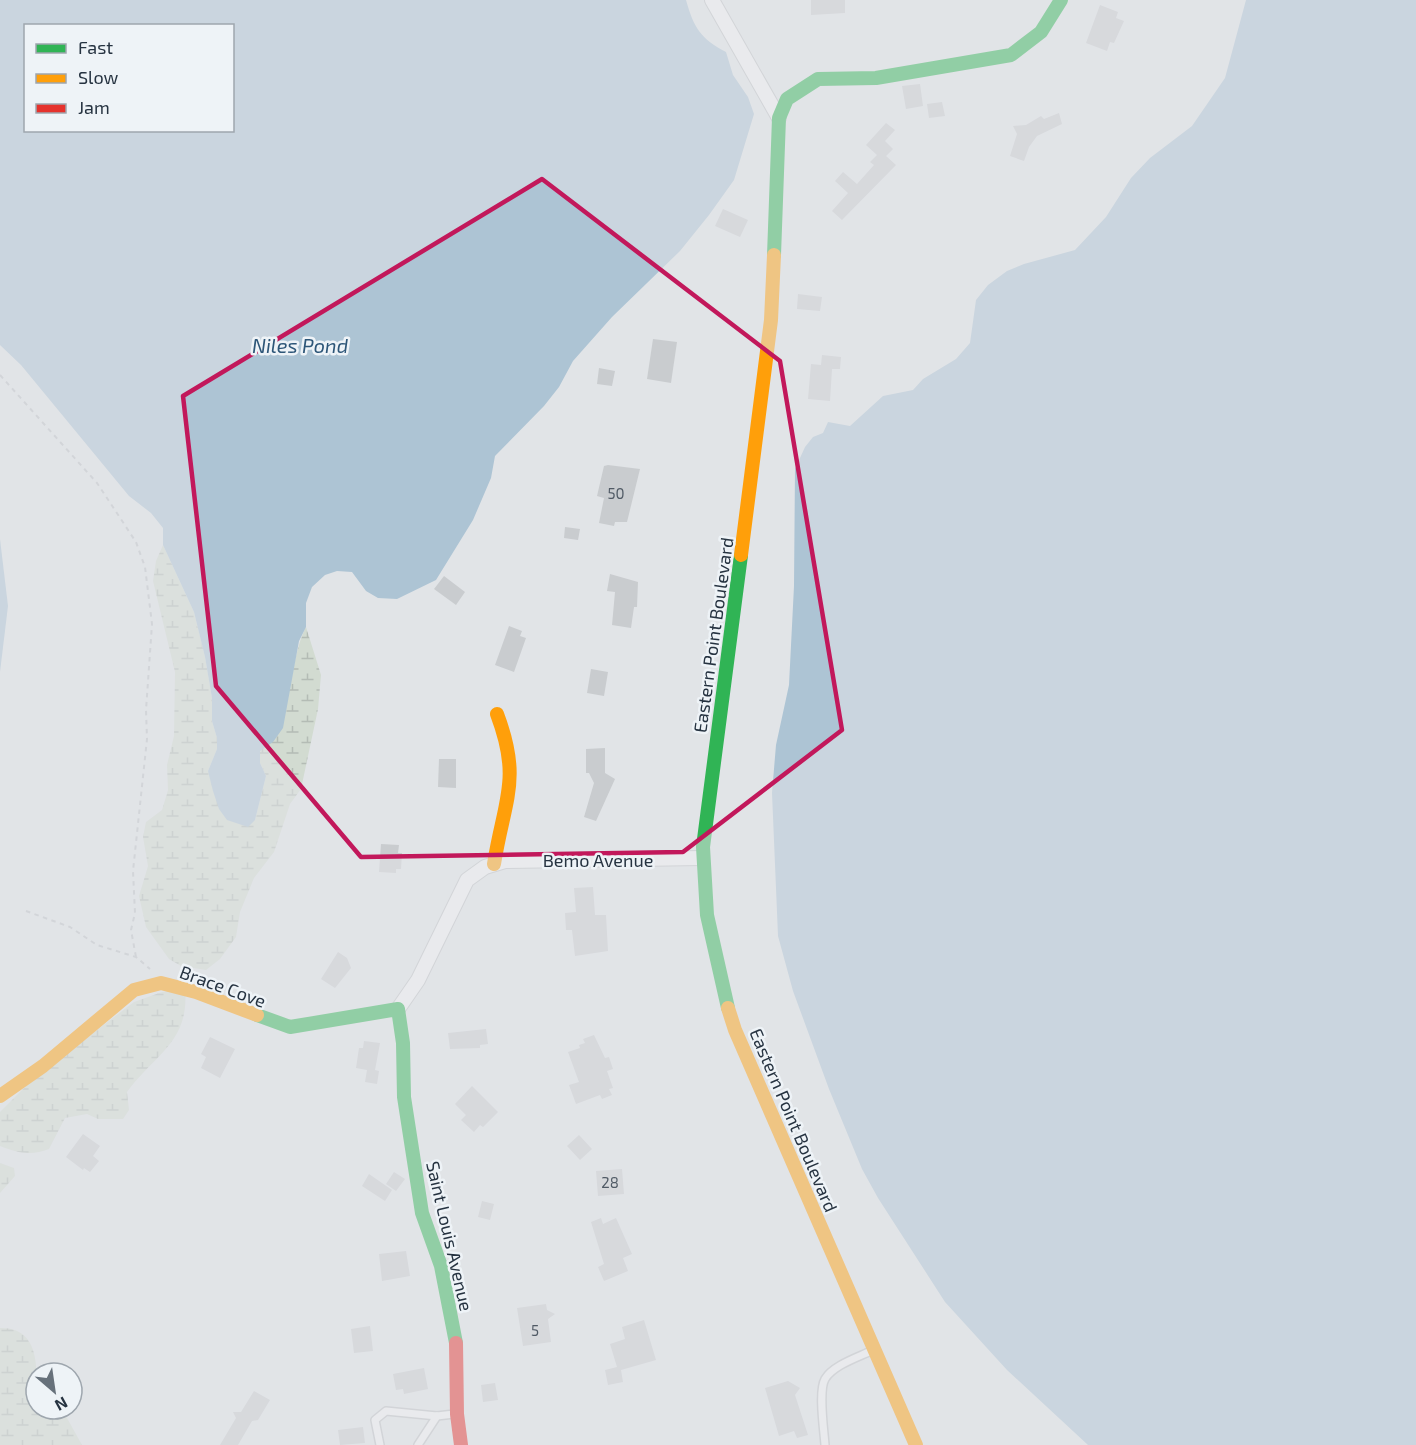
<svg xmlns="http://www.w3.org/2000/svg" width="1416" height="1445" font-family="'Exo 2',sans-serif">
<defs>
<pattern id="wetland-marsh" width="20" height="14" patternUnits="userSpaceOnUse" patternTransform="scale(1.5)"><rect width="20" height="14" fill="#d2dbd1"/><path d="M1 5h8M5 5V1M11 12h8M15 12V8" fill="none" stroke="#b4bcb5"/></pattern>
</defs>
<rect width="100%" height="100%" fill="#e1e4e7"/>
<g fill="url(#wetland-marsh)">
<path d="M163 545 194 612 205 657 212 698V721L217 738V749L208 771 255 820 266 776 260 763V751C293 726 288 661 306 627L321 675 318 709 301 789 290 804 274 852 254 878 240 912 236 937 220 959 206 970 181 966 169 959 146 927 139 896 148 866 143 837 146 822 162 810 168 790 167 765 174 736 175 672 153 581 156 561Z"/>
<path d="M185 988C190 1042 155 1054 127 1092L129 1110 123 1119H98L87 1114 65 1118 49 1149C32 1156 17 1153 0 1146V1112L35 1077 134 1002 162 992Z"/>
<polygon points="0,1163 14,1168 15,1176 0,1193"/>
<path d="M0 1328C45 1327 36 1379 36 1409H62L82 1445H0Z"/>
</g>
<g fill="#adc4d4" fill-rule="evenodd">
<path d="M0 0H686C694 28 700 38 726 52L733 75 748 97 754 114 734 180 709 215 680 251 612 317 573 361 559 387 544 406 495 456 491 478 473 520 436 580 397 599 378 598 366 591 352 572 337 571 325 575 312 587 306 603V627L299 641 283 728 273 742 260 751V763L266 776 255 820 248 827 227 820 219 809 213 791 208 771 217 749V738L212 721V698L205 657 194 612 163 545V528L151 513 129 496 21 365 0 345ZM26 26H232V130H26Z"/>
<polygon points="1246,0 1416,0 1416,1445 1088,1445 1007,1370 945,1302 878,1198 862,1169 829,1089 793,991 778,936 772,793 776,745 789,685 794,586 795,469 805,447 813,437 823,433 828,422 850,426 883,396 913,390 923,379 956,359 970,343 976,300 988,285 1007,271 1024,264 1075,250 1106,217 1131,178 1150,158 1192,126 1225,78"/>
<polygon points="0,539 8,606 0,672"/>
</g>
<g fill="#c9cccf">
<polygon points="811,0 845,0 845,13 811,15"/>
<polygon points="1100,5 1118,12 1116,18 1124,21 1114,43 1110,42 1107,51 1086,43"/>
<polygon points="920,84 923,106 906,109 902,86"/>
<polygon points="942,102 945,116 929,118 927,104"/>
<polygon points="1059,113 1062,124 1037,136 1029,147 1024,161 1010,156 1017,134 1013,126 1026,125 1041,116 1044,119"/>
<polygon points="886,123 895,130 885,141 893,149 886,156 896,165 842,220 832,211 848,193 835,181 843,172 857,184 874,165 870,162 877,155 866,145"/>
<polygon points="723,209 748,220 740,237 715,226"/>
<polygon points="798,294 822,297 820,311 797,309"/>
<polygon points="653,339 677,342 671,383 647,379"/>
<polygon points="822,355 841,357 840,369 832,369 830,401 808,399 811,364 821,365"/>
<polygon points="599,368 615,371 612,386 597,384"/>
<polygon points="608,465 640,469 627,522 615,522 614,526 599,523 604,498 597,496 604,466"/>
<polygon points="565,527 580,529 578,540 564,538"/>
<polygon points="610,574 638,582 637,607 634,607 631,628 612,625 615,592 607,591"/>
<polygon points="444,576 465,592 456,605 434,589"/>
<polygon points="509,626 522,631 520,636 526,638 514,672 495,665"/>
<polygon points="591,669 608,672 604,696 587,693"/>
<polygon points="605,748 605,773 615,779 596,821 584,817 594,783 589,773 586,773 586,749"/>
<polygon points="439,759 456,759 456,788 438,787"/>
<polygon points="381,844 399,845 398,853 402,853 401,869 396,869 396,873 379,872"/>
<polygon points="593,887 595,915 606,915 608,951 575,956 572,930 566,930 565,913 576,912 574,888"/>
<polygon points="338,952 347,958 351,968 335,988 321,979"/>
<polygon points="486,1029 488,1044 480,1045 480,1048 450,1049 448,1033"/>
<polygon points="594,1035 605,1058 609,1057 613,1069 607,1071 613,1088 609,1089 612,1095 602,1099 600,1095 576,1104 569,1085 579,1082 568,1052 580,1048 579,1045 585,1043 583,1039"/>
<polygon points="210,1037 235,1049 220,1078 201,1068 206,1057 201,1054"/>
<polygon points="364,1041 380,1043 375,1070 379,1071 377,1084 365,1082 367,1070 356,1068 359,1048 363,1048"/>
<polygon points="472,1086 498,1112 483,1127 480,1125 474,1132 461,1120 466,1115 455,1104"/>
<polygon points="83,1134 100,1146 93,1156 99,1161 90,1172 84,1168 83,1170 66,1157"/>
<polygon points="579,1135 592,1149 580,1160 567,1146"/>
<polygon points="622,1169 624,1194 598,1196 596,1171"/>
<polygon points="394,1172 405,1179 396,1191 386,1184"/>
<polygon points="369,1174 392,1190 385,1201 362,1186"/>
<polygon points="482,1201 494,1204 490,1220 478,1217"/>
<polygon points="601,1218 603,1224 616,1218 632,1254 623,1258 628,1271 604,1281 598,1267 604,1264 591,1222"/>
<polygon points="406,1251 410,1276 382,1281 379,1254"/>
<polygon points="546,1304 547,1310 555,1314 548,1319 551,1342 523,1346 517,1308"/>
<polygon points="644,1320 656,1360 621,1370 623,1382 608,1385 605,1370 617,1367 610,1344 625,1339 622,1327"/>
<polygon points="370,1326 373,1351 354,1353 351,1329"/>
<polygon points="424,1368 428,1389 404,1394 403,1389 396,1390 393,1374"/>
<polygon points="788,1381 800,1388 795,1395 808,1435 797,1438 794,1431 779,1436 765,1388"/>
<polygon points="495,1383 498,1400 483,1402 481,1385"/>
<polygon points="254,1391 270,1400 258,1420 252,1421 238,1445 220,1445 236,1418 233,1412 241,1412"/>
<polygon points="363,1427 365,1443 340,1445 338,1430"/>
</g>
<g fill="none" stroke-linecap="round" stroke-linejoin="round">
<defs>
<g id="lane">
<polyline points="380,1445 375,1420 386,1411 437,1416 454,1414"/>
<polyline points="418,1445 437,1416"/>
<path d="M825 1445C824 1430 818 1391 825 1379 833 1365 859 1357 873 1350"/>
</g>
<g id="street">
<polyline points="712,0 779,118"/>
<polyline points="398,1009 418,980 467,880 485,867 505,861 702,858"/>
</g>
</defs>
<use href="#lane" stroke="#bfc2c5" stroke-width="10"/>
<use href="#street" stroke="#bfc2c5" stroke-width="16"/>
<g stroke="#bfc3c7" stroke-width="2" stroke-dasharray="4.5 4.5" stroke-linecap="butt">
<polyline points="0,375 97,483 136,542 145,567 152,624 146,710 147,739 133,871 135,913 131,930 136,957"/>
<polyline points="26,911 70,927 97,945 136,957 150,969"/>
</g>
<use href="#lane" stroke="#f1f2f3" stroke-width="7"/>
<use href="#street" stroke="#f1f2f3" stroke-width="14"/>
<g stroke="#30b455" stroke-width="14">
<polyline points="774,255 779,118 787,99 818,79 876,78 1011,55 1041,32 1061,0"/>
<polyline points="728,1008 707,915 703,847 741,555"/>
<polyline points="257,1015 290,1027 398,1009 403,1043 404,1097 422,1213 441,1266 456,1343"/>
</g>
<g stroke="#ff9f0a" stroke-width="14">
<polyline points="741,555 771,320 774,255"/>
<path d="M494 864C504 800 522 780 497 714"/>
<polyline points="728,1008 735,1030 916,1445"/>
<polyline points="0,1096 43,1066 134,990 161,983 196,992 257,1015"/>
</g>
<polyline stroke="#e5322d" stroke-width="14" points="456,1343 457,1414 461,1445"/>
</g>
<path d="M0 0H1416V1445H0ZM542 179 780 361 842 730 683 852 361 857 216 686 183 396Z" fill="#e1e4e7" fill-opacity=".55" fill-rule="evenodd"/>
<path fill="none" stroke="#c2185b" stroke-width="4.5" stroke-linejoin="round" d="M542 179 780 361 842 730 683 852 361 857 216 686 183 396Z"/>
<g text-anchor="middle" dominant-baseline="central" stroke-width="5" stroke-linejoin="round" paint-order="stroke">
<g font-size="15" fill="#505a65">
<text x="616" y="493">50</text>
<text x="610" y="1182">28</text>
<text x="535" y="1330">5</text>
</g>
<g font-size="18" fill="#263341" stroke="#eef3f7">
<text transform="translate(713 635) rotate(-82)">Eastern Point Boulevard</text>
<text x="598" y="860">Bemo Avenue</text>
<text transform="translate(223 986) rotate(20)">Brace Cove</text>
<text transform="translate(794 1120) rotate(67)">Eastern Point Boulevard</text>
<text transform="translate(450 1236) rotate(77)">Saint Louis Avenue</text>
</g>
<g font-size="20" font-style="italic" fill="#2d5678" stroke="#eef3f7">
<text x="300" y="345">Niles Pond</text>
</g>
</g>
<rect x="24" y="24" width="210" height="108" fill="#eef3f7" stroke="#9ea6ae" stroke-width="1.5"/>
<rect x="36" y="44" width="30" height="9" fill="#30b455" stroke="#9ea6ae" stroke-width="1.5"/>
<text x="78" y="54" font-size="18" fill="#263341">Fast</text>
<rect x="36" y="74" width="30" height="9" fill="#ff9f0a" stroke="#9ea6ae" stroke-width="1.5"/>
<text x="78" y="84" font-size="18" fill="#263341">Slow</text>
<rect x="36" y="104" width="30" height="9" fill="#e5322d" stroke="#9ea6ae" stroke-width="1.5"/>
<text x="78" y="114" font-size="18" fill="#263341">Jam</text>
<g transform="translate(54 1391) rotate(151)"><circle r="28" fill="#eef3f7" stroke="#9ea6ae" stroke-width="1.5"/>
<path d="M0-4.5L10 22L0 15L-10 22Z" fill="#67717b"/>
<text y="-9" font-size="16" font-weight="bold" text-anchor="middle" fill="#263341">N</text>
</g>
</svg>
